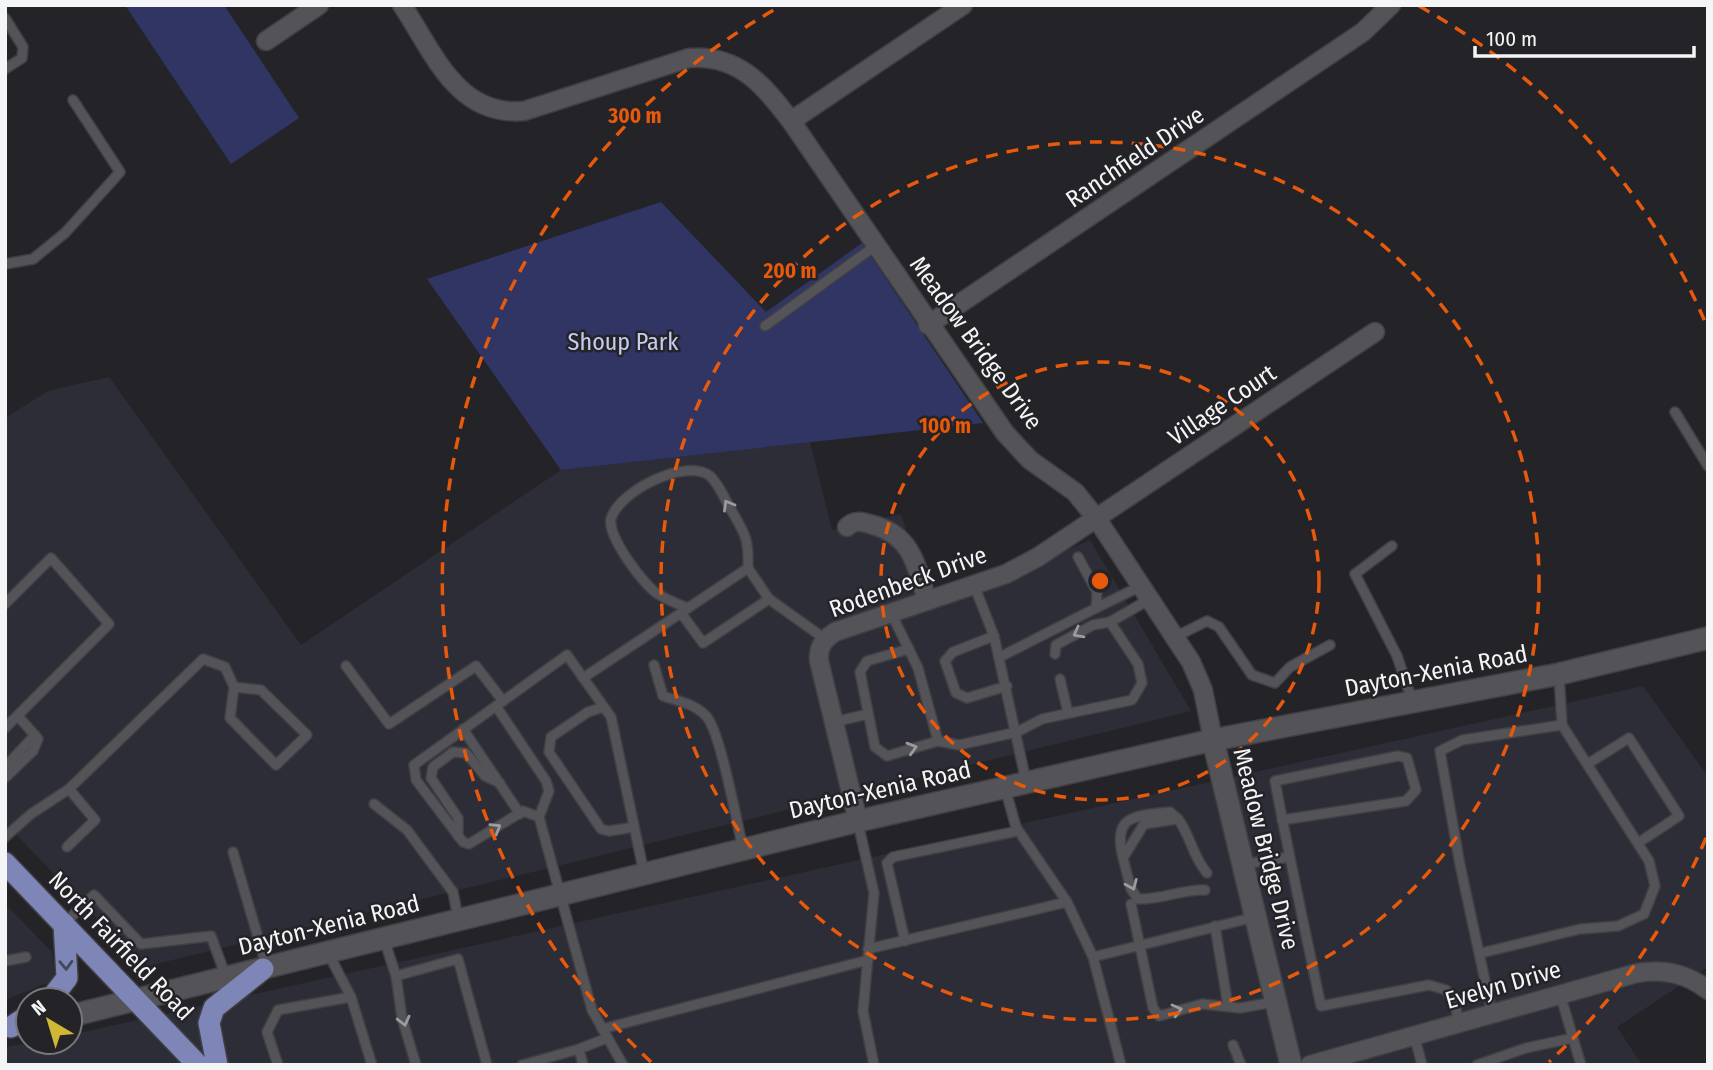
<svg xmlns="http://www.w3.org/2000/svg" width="1713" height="1070" font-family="'Fira Sans Condensed',sans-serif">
<rect width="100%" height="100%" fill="#242428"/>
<g fill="#2c2d37">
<polygon points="109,377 301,645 561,470 810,442 832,530 901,514 931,609 1090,540 1191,711 144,967 5,823 5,418 48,391"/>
<polygon points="1643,686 1708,777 1708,967 1617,1027 1642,1065 5,1065 5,1047 33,1042 70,1042 70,1035"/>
<polygon points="5,904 52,952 55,980 5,1000"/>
</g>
<g fill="#313564">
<polygon points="125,5 224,5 299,118 231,164"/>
<polygon points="661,202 766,312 862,243 983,423 561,470 427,279"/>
</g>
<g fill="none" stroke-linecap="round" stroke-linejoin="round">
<defs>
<g id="service">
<polyline points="5,18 23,47 22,58 5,69"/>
<polyline points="5,264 33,259 65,233 120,172 73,100"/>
<polyline points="765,326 875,246"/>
<polyline points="1675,412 1708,466"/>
<polyline points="1392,546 1355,574 1397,656 1412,700"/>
<polyline points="974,585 994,636 1026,781"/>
<polyline points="5,604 51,558 109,624 5,728"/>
<path d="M688 608C678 604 667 600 658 594 644 586 607 536 611 519 618 492 685 457 710 476 718 483 725 499 730 508 745 534 749 538 748 568"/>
<polyline points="1096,608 1141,586"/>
<polyline points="685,610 748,568 769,599"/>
<polyline points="891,613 918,668 938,741"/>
<polyline points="994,636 953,652 945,661 956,693 967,698 1007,686"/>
<polyline points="1175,637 1207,621 1219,627 1252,675 1275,683 1290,667 1330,645"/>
<polyline points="909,649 867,661 860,672 875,747 887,756 938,741 959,745 1017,732 1042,719 1132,700 1142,683 1138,664 1110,622 1150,599"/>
<polyline points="1055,654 1056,645 1093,625 1110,622"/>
<polyline points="1000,657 1096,608 1097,592 1078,557"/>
<path d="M654 665 663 696C678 701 696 704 707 717 721 735 737 823 743 849"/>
<polyline points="346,666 389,724 476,666 503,701"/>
<polyline points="583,678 681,613 703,643 769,599 825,639"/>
<polyline points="1060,679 1068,713"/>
<polyline points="496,706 546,781 549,791 539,817"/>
<polyline points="604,707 588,712 551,737 549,752 601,829 609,831 634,827"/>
<polyline points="834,722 868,714"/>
<polyline points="463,729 520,814"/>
<polyline points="1589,763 1629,738 1679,816 1638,843"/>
<polyline points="5,767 35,735"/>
<polyline points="5,778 33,751 38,739 18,716"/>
<polyline points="1005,788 1016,827 1067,902 1093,957 1121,1065"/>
<polyline points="374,804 407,830 453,892 458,918"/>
<path d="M1282 820 1406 801 1416 790 1407 758 1398 756 1275 781C1289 856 1305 931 1321 1006L1429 985 1446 990 1455 1005 1459 1023"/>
<polyline points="858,823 874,893 863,1011 874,1065"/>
<polyline points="458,836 458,818 431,778 433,767 453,752 466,753 485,776 500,783"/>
<polyline points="5,837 31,814 69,789 203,659 225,667 234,687 230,718 276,765 307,735 261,690 234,687"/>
<polyline points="67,847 95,820 69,789"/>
<polyline points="233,852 267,968"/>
<path d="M1123 858C1113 816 1132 816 1170 812L1178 819"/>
<polyline points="1245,864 1289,857"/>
<path d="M1205 890C1182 889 1161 900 1138 899L1131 889 1123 858 1144 824 1178 819C1191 836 1192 856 1207 873"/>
<polyline points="1131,904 1153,1008 1159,1016 1202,1004 1240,1008 1274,1002"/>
<polyline points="65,923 94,895 141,944 211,936 226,977"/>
<polyline points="1215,926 1228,1006"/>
<polyline points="384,939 396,976 458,959 487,1065"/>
<polyline points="905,941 887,863 893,857 1018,831"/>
<polyline points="868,949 1067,902"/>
<polyline points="328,953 351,997"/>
<polyline points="1481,953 1580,929 1618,926 1644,914 1655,886 1649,861 1562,725 1559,675"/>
<polyline points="1093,957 1255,917"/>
<polyline points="5,961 26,957"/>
<polyline points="396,976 402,1018 416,1065"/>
<polyline points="1560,994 1581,1065"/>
<polyline points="1492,1013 1460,865 1440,751 1462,740 1562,725"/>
<polyline points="602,1029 868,960"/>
<polyline points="1414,1035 1422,1065"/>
<polyline points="1233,1045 1241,1065"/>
<polyline points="579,1049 583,1065"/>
<polyline points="278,1065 267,1032 278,1010 351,997 372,1065"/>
<polyline points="522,1065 579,1049 607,1038"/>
<polyline points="623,1065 592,1010 539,817 523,811 469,844 463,842 416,780 414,765 567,655 611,717 644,873"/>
<polyline points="1477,1065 1526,1048 1573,1038"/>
</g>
<g id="minor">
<path d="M402 5C434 53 457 117 524 111L689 58C738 54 764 85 791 121L1005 433 1030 460 1075 492 1097 519 1191 662 1203 690 1213 740"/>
<polyline points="266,41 319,5"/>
<polyline points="791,121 963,5"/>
<polyline points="928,325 1363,32 1391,5"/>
<path d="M847 527C855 519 862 522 873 525 912 535 917 567 927 601"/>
<path d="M858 821 819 661C818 647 823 640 835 632L1006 574 1038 557 1375 332"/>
<path d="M1310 1065 1637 973C1664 969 1686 973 1708 990"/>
</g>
<polyline id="tertiary" points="1213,740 1291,1065"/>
<polyline id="secondary" points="70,1016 858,821 1213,740 1559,674 1708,638"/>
<g id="primary">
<polyline points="5,863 198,1065"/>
<polyline points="50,1000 67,978 64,924"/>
<polyline points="11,1027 28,1016"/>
<polyline points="217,1065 209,1023 214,1008 263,969"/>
</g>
</defs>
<use href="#service" stroke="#404044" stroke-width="12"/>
<use href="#minor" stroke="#404044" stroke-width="21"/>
<use href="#tertiary" stroke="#404044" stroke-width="24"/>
<use href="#secondary" stroke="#404044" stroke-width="24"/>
<use href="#primary" stroke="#404044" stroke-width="24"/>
<use href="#service" stroke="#535358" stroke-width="9"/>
<use href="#minor" stroke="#535358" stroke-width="18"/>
<use href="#tertiary" stroke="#535358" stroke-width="21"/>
<use href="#secondary" stroke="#535358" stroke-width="21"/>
<use href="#primary" stroke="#7e85b7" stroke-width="21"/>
</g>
<defs><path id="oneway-chevron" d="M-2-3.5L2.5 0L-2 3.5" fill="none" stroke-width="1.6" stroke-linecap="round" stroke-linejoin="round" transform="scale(1.75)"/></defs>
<g stroke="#9b9ca0">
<use href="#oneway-chevron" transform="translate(728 505) rotate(-120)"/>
<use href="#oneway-chevron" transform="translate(1078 633) rotate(152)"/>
<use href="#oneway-chevron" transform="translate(912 748) rotate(-16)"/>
<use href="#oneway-chevron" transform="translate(496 828) rotate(-31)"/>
<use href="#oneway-chevron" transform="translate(1132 885) rotate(67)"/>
<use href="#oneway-chevron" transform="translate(1177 1010) rotate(-15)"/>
<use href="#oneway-chevron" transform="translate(404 1021) rotate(76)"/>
</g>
<use stroke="#44465a" href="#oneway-chevron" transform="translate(66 965) rotate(88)"/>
<g fill="none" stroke="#e8590c" stroke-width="3.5" stroke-dasharray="12 9">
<circle cx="1100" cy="581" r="219"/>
<circle cx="1100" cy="581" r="439"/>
<path d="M1706 838A658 658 0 0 1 1549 1062M651 1062A658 658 0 0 1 781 6M1419 6A658 658 0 0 1 1706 324"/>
</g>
<g text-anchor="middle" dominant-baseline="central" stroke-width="5" stroke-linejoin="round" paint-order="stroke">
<g font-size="24" fill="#f4f5f7" stroke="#242428">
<text transform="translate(1135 157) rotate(-34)">Ranchfield Drive</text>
<text transform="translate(976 343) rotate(54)">Meadow Bridge Drive</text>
<text transform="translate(1222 405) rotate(-34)">Village Court</text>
<text transform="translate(908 582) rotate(-20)">Rodenbeck Drive</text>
<text transform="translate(1436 671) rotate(-11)">Dayton-Xenia Road</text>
<text transform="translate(880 790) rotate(-13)">Dayton-Xenia Road</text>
<text transform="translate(1266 849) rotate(76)">Meadow Bridge Drive</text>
<text transform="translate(329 925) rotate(-14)">Dayton-Xenia Road</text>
<text transform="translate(121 946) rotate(46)">North Fairfield Road</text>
<text transform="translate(1503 985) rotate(-16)">Evelyn Drive</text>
</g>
<g font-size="24" fill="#c6ccf0" stroke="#242428">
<text x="623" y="342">Shoup Park</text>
</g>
</g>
<circle cx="1100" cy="581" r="10" fill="#e8590c" stroke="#242428" stroke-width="3.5"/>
<g font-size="21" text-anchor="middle" font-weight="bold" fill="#e8590c" stroke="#242428" stroke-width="5" stroke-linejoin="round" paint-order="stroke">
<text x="635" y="123">300 m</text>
<text x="790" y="278">200 m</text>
<text x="945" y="433">100 m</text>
</g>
<rect width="1713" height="1070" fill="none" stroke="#f4f5f7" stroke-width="14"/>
<g transform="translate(49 1021) rotate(322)"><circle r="33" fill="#242428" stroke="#77787b" stroke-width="2"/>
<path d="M0-5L12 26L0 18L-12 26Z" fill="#d0b736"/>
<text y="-10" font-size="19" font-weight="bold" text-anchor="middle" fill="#f4f5f7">N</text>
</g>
<path d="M1475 46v10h219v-10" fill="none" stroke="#f4f5f7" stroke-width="3.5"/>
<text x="1486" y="46" font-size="21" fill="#f4f5f7" stroke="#242428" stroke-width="5" paint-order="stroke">100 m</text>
</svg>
